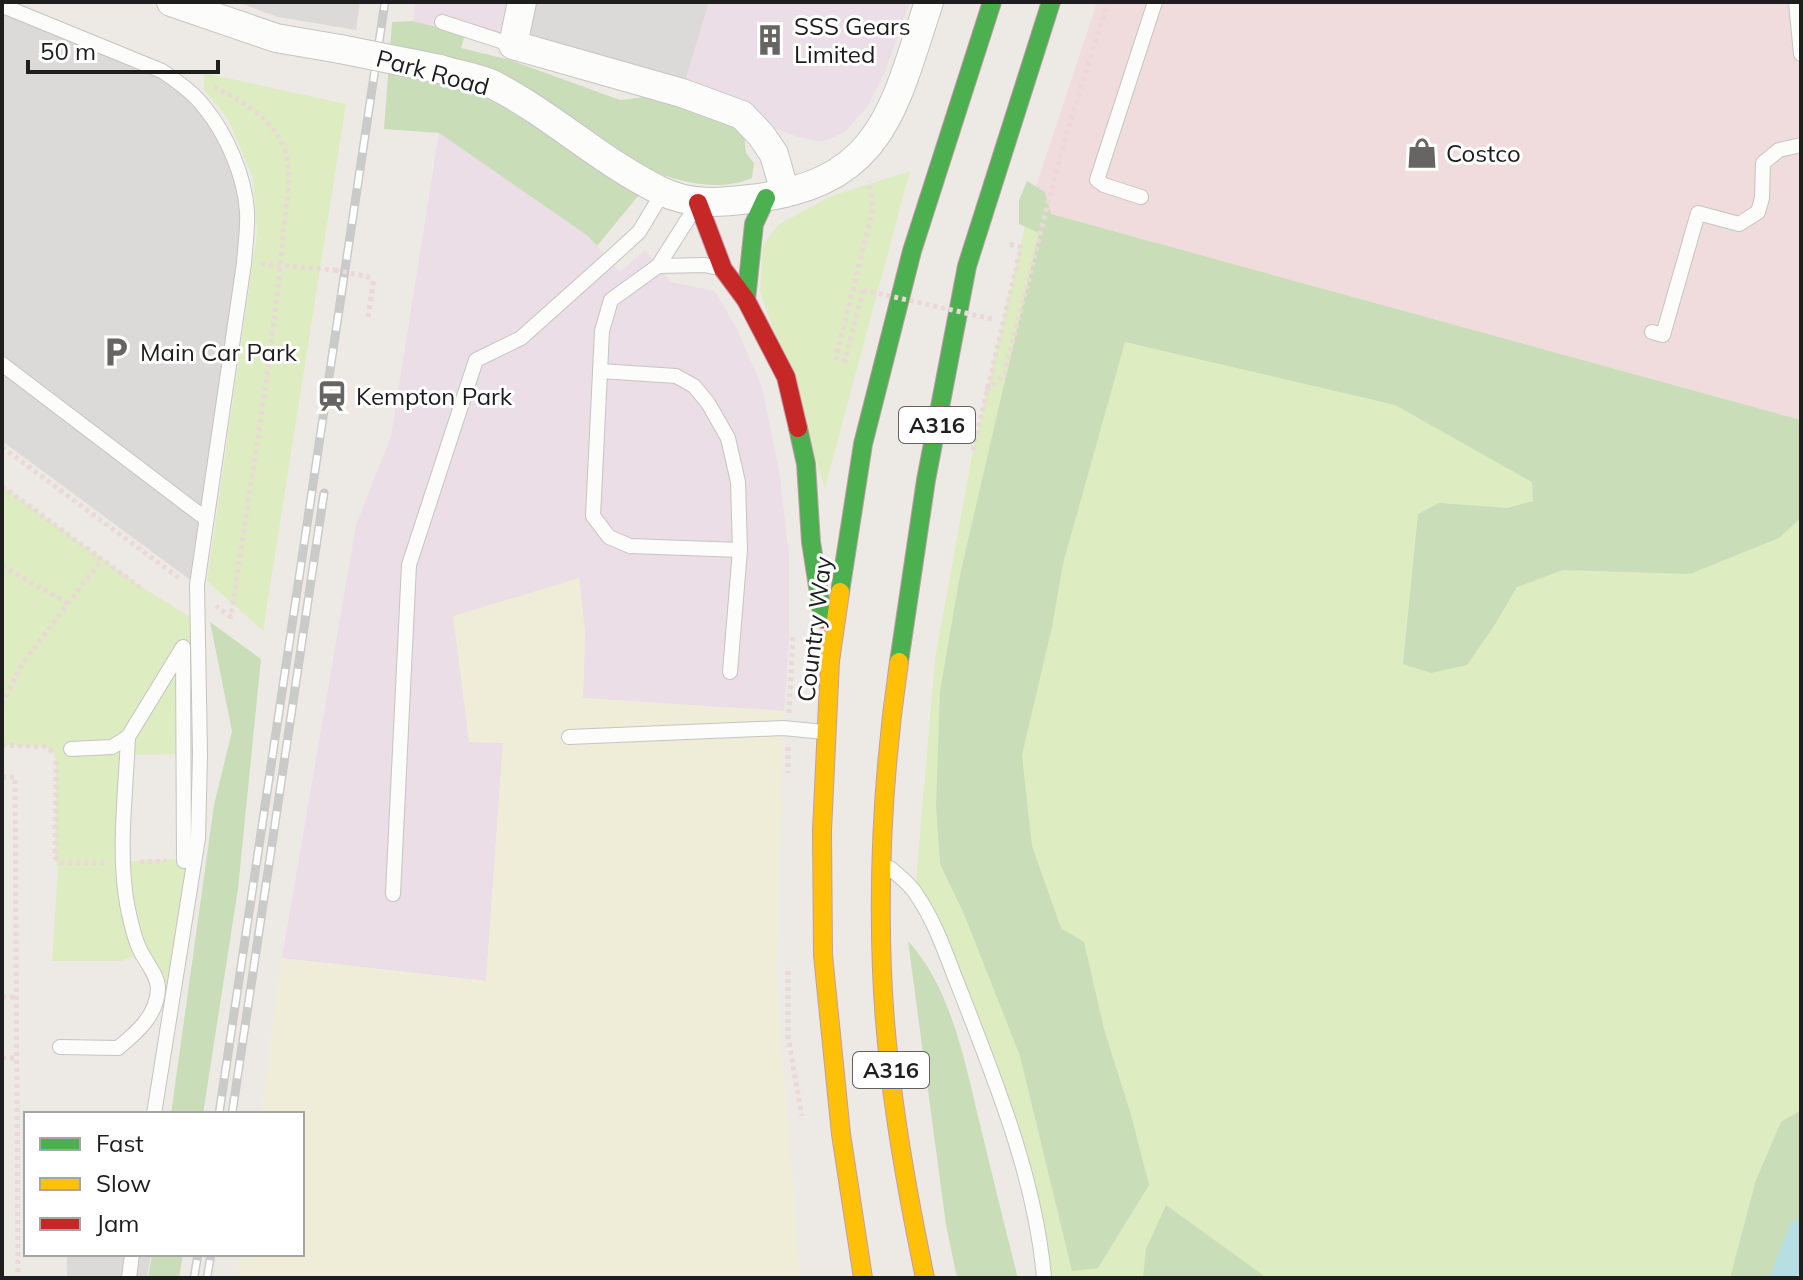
<svg xmlns="http://www.w3.org/2000/svg" width="1803" height="1280" font-family="Mulish,sans-serif">
<rect width="100%" height="100%" fill="#edeae6"/>
<g fill="#dcdad8">
<polygon points="237,2 360,2 356,30 278,17"/>
<polygon points="513,2 709,2 682,93 507,37"/>
</g>
<polygon fill="#f0dcdc" points="1097,2 1801,2 1801,420 1029,208"/>
<g fill="#ebdee7">
<polygon points="415,2 513,2 507,37 465,34 413,21"/>
<polygon points="709,2 910,2 885,72 868,106 845,132 822,142 798,137 682,93"/>
<polygon points="439,133 588,236 620,272 645,250 671,282 715,291 737,329 762,387 779,470 789,554 789,641 784,711 583,698 585,633 579,578 503,743 486,981 282,958 356,525 391,436"/>
</g>
<g fill="#dbdad8">
<polygon points="2,2 162,71 220,132 247,212 197,585 2,441"/>
<polygon points="67,1254 151,1254 147,1278 67,1278"/>
</g>
<polygon fill="#efedd8" points="579,578 585,633 583,698 784,711 776,975 800,1278 238,1278 241,1254 302,1254 302,1114 261,1114 282,958 486,981 503,743 469,742 453,616"/>
<g fill="#deecc2">
<polygon points="204,73 346,104 263,631 207,581 257,233 253,178 228,119 204,90"/>
<polygon points="910,171 825,488 760,291 763,245 778,225 831,196"/>
<polygon points="1029,208 1801,420 1801,1278 1044,1278 1018,1155 915,892 935,659 973,450"/>
<polygon points="2,486 140,586 197,621 200,754 120,755 115,862 195,858 174,990 133,957 121,961 52,961 58,870 55,857 56,763 54,753 46,747 2,745"/>
</g>
<g fill="#caddb9">
<path d="M413 21 465 34 461 48 510 60 620 100 682 93 742 115 746 153 754 163 752 178C721 191 688 184 657 173L597 246 588 236 439 133 384 129 392 22Z"/>
<polygon points="1027,181 1045,192 1051,214 1801,420 1801,518 1779,538 1690,574 1563,570 1517,587 1494,626 1467,665 1431,673 1403,664 1418,514 1439,503 1507,508 1533,501 1532,482 1395,405 1125,342 1063,564 1052,627 1022,755 1032,846 1061,928 1084,942 1104,1029 1132,1118 1149,1185 1098,1268 1072,1271 1020,1056 964,914 940,864 936,805 940,691 960,575 1039,233 1019,224 1019,200"/>
<polygon points="210,622 261,659 238,889 203,1114 171,1114 214,805 232,731"/>
<path d="M908 941C953 990 965 1065 981 1128 993 1178 1005 1228 1018 1278H957L946 1225Z"/>
<polygon points="1801,1110 1801,1214 1780,1278 1730,1278 1756,1180 1781,1122"/>
<polygon points="1166,1205 1267,1278 1143,1278 1146,1249"/>
<polygon points="152,1254 183,1254 179,1278 148,1278"/>
</g>
<g fill="none" stroke-linecap="round" stroke-linejoin="round">
<polyline stroke="#b7dee2" stroke-width="26" points="1783,1278 1801,1232"/>
<defs>
<g id="lane">
<path d="M2 2 8 8 162 71C178 82 194 93 205 108 227 135 245 177 247 212 248 229 245 247 244 263L197 585 200 754 198 838 154 1114"/>
<polyline points="1796,2 1801,54"/>
<polyline points="442,22 513,45"/>
<polyline points="1141,197 1104,185 1097,180 1155,2"/>
<polyline points="693,211 658,266 611,300 602,331 593,516 609,537 630,546 740,550"/>
<polyline points="658,266 705,265 714,267"/>
<polyline points="1652,332 1663,335 1698,213 1739,224 1758,212 1762,198 1763,163 1779,150 1801,145"/>
<polyline points="2,364 206,519"/>
<polyline points="600,371 676,376 694,386 708,403 728,438 738,482 740,550 730,672"/>
<polyline points="569,737 783,728 824,732"/>
<polyline points="71,749 112,747 128,737 183,647 184,861"/>
<path d="M890 868C899 876 910 884 916 894 937 924 948 961 962 995 997 1085 1036 1181 1044 1278"/>
<polyline points="393,894 409,565 476,360 521,338 616,253 639,232 663,192"/>
<path d="M60 1047 118 1048C136 1033 157 1016 158 989 158 975 146 963 140 950 134 938 131 923 128 909 117 857 126 791 128 737"/>
<polyline points="129,1278 132,1254"/>
</g>
<g id="street">
<polyline points="171,2 276,38 340,49"/>
<polyline points="522,2 513,45 682,93 742,115 761,135 774,154 785,193"/>
<path d="M440 69C456 74 476 77 492 84 551 114 601 162 661 191 690 205 718 203 750 199 882 184 893 111 929 2"/>
</g>
<g id="fast">
<polyline points="746,300 754,224 766,198"/>
<polyline points="798,428 806,464 811,542 823,619"/>
<polyline points="840,592 863,444 912,251 992,2"/>
<polyline points="899,662 926,480 967,266 1051,2"/>
</g>
<g id="slow">
<polyline points="840,592 830,661 822,831 823,955 841,1134 863,1278"/>
<path d="M899 662C884 764 878 869 882 971 886 1074 904 1177 925 1278"/>
</g>
<polyline id="jam" points="698,203 723,269 746,300 786,377 798,428"/>
</defs>
<use href="#lane" stroke="#c5c4c2" stroke-width="16"/>
<use href="#street" stroke="#c5c4c2" stroke-width="30"/>
<use href="#fast" stroke="#c59bab" stroke-width="20"/>
<use href="#slow" stroke="#c59bab" stroke-width="20"/>
<use href="#jam" stroke="#c59bab" stroke-width="20"/>
<g stroke="#ebd8d8" stroke-width="5" stroke-dasharray="4 4" stroke-linecap="butt">
<path d="M214 87C239 99 271 118 283 145 295 172 285 208 283 236 272 363 249 490 231 617L216 606"/>
<polyline points="261,264 335,270"/>
<polyline points="863,290 845,361 836,358 873,209 869,181"/>
<polyline points="368,317 374,278"/>
<polyline points="986,390 1004,375 1063,145 1108,2"/>
<polyline points="2,447 179,578"/>
<polyline points="973,450 1021,247 1009,244"/>
<polyline points="2,486 140,587"/>
<polyline points="2,566 69,604"/>
<polyline points="2,704 22,664 102,559"/>
<polyline points="789,713 793,635"/>
<polyline points="2,745 46,747 53,752"/>
<polyline points="788,747 788,773"/>
<polyline points="56,761 55,857 61,863 106,863"/>
<polyline points="2,777 15,777 18,1278"/>
<polyline points="140,862 166,861"/>
<polyline points="788,971 788,1037 802,1116"/>
<polyline points="2,997 16,997"/>
<polyline points="2,1058 16,1058"/>
</g>
<use href="#lane" stroke="#fcfcfb" stroke-width="14"/>
<use href="#street" stroke="#fcfcfb" stroke-width="28"/>
<use href="#fast" stroke="#4caf50" stroke-width="18"/>
<use href="#slow" stroke="#ffc107" stroke-width="18"/>
<use href="#jam" stroke="#c62828" stroke-width="18"/>
<defs>
<g id="rail">
<polyline points="219,1114 385,2"/>
<polyline points="232,1114 324,493"/>
<polyline points="194,1278 198,1254"/>
<polyline points="207,1278 211,1254"/>
</g>
</defs>
<use href="#rail" stroke="#cacac9" stroke-width="9"/>
<use href="#rail" stroke="#fff" stroke-width="6" stroke-dasharray="18" stroke-linecap="butt"/>
<defs>
<polyline id="street-bridge" points="340,49 440,69"/>
</defs>
<use href="#street-bridge" stroke="#c5c4c2" stroke-width="30" stroke-linecap="butt"/>
<g stroke="#ebd8d8" stroke-width="5" stroke-dasharray="4 4" stroke-linecap="butt">
<polyline points="335,270 374,278"/>
<polyline points="863,290 992,319"/>
</g>
<use href="#street-bridge" stroke="#fcfcfb" stroke-width="28"/>
</g>
<defs>
<symbol id="building-bare" viewBox="-9 -9 18 18"><path d="M-4-6H4V6H1V3H-1V6H-4ZM-2.5-4.3h1.7v1.8h-1.7ZM.8-4.3h1.7v1.8H.8ZM-2.5-1h1.7V.8h-1.7ZM.8-1h1.7V.8H.8Z" fill="#666564" stroke="#fff" stroke-width="2.5" paint-order="stroke"/></symbol>
<symbol id="shop-bare" viewBox="-9 -9 18 18"><path d="M-5-2.5h2.3a2.7 3.5 0 0 1 5.4 0H5L5.5 6h-11ZM-1.5-2.5h3a1.5 2.3 0 0 0-3 0Z" fill="#666564" stroke="#fff" stroke-width="2.5" paint-order="stroke"/></symbol>
<symbol id="parking-bare" viewBox="-9 -9 18 18"><path d="M-3.5-5.5H1a3.5 3.5 0 0 1 0 7H-1V5.5H-3.5ZM-1-3.4V-.6H.8a1.4 1.4 0 0 0 0-2.8Z" fill="#666564" stroke="#fff" stroke-width="2.5" paint-order="stroke"/></symbol>
<symbol id="station-bare" viewBox="-9 -9 18 18"><path d="M-3-6H3Q5-6 5-4V2Q5 4 3 4L4.5 6H3L1.5 4h-3L-3 6H-4.5L-3 4Q-5 4-5 2V-4Q-5-6-3-6ZM-3.5-4v3h7v-3ZM-3.5 1v1.5H-2V1ZM2 1v1.5H3.5V1Z" fill="#666564" stroke="#fff" stroke-width="2.5" paint-order="stroke"/></symbol>
</defs>
<g fill-rule="evenodd">
<use href="#building-bare" x="748" y="18" width="44" height="44"/>
<use href="#shop-bare" x="1400" y="131" width="44" height="44"/>
<use href="#parking-bare" x="94" y="330" width="44" height="44"/>
<use href="#station-bare" x="310" y="374" width="44" height="44"/>
</g>
<g text-anchor="middle" dominant-baseline="central" stroke-width="6" stroke-linejoin="round" paint-order="stroke">
<g fill="#fff" stroke="#626262" stroke-width="2">
<rect x="899" y="407" width="76" height="36" rx="6"/>
<rect x="853" y="1052" width="76" height="36" rx="6"/>
</g>
<g font-size="22" font-weight="bold" fill="#1e1e1e">
<text x="937" y="425">A316</text>
<text x="891" y="1070">A316</text>
</g>
<g font-size="24" fill="#1e1e1e" stroke="#fff" text-anchor="start">
<text x="794" y="26">SSS Gears<tspan x="794" dy="28">Limited</tspan></text>
<text x="1446" y="153">Costco</text>
<text x="140" y="352">Main Car Park</text>
<text x="356" y="396">Kempton Park</text>
</g>
<g font-size="24" fill="#1e1e1e" stroke="#fff">
<text transform="translate(433 72) rotate(15)">Park Road</text>
<text transform="translate(814 629) rotate(-83)">Country Way</text>
</g>
</g>
<rect width="1803" height="1280" fill="none" stroke="#1e1e1e" stroke-width="8"/>
<rect x="24" y="1112" width="280" height="144" fill="#ffffff" stroke="#a5a5a5" stroke-width="2"/>
<rect x="40" y="1138" width="40" height="12" fill="#4caf50" stroke="#a5a5a5" stroke-width="2"/>
<text x="96" y="1152" font-size="24" fill="#1e1e1e">Fast</text>
<rect x="40" y="1178" width="40" height="12" fill="#ffc107" stroke="#a5a5a5" stroke-width="2"/>
<text x="96" y="1192" font-size="24" fill="#1e1e1e">Slow</text>
<rect x="40" y="1218" width="40" height="12" fill="#c62828" stroke="#a5a5a5" stroke-width="2"/>
<text x="96" y="1232" font-size="24" fill="#1e1e1e">Jam</text>
<path d="M28 60v12h190v-12" fill="none" stroke="#1e1e1e" stroke-width="4"/>
<text x="40" y="60" font-size="24" fill="#1e1e1e" stroke="#ffffff" stroke-width="6" paint-order="stroke">50 m</text>
</svg>
